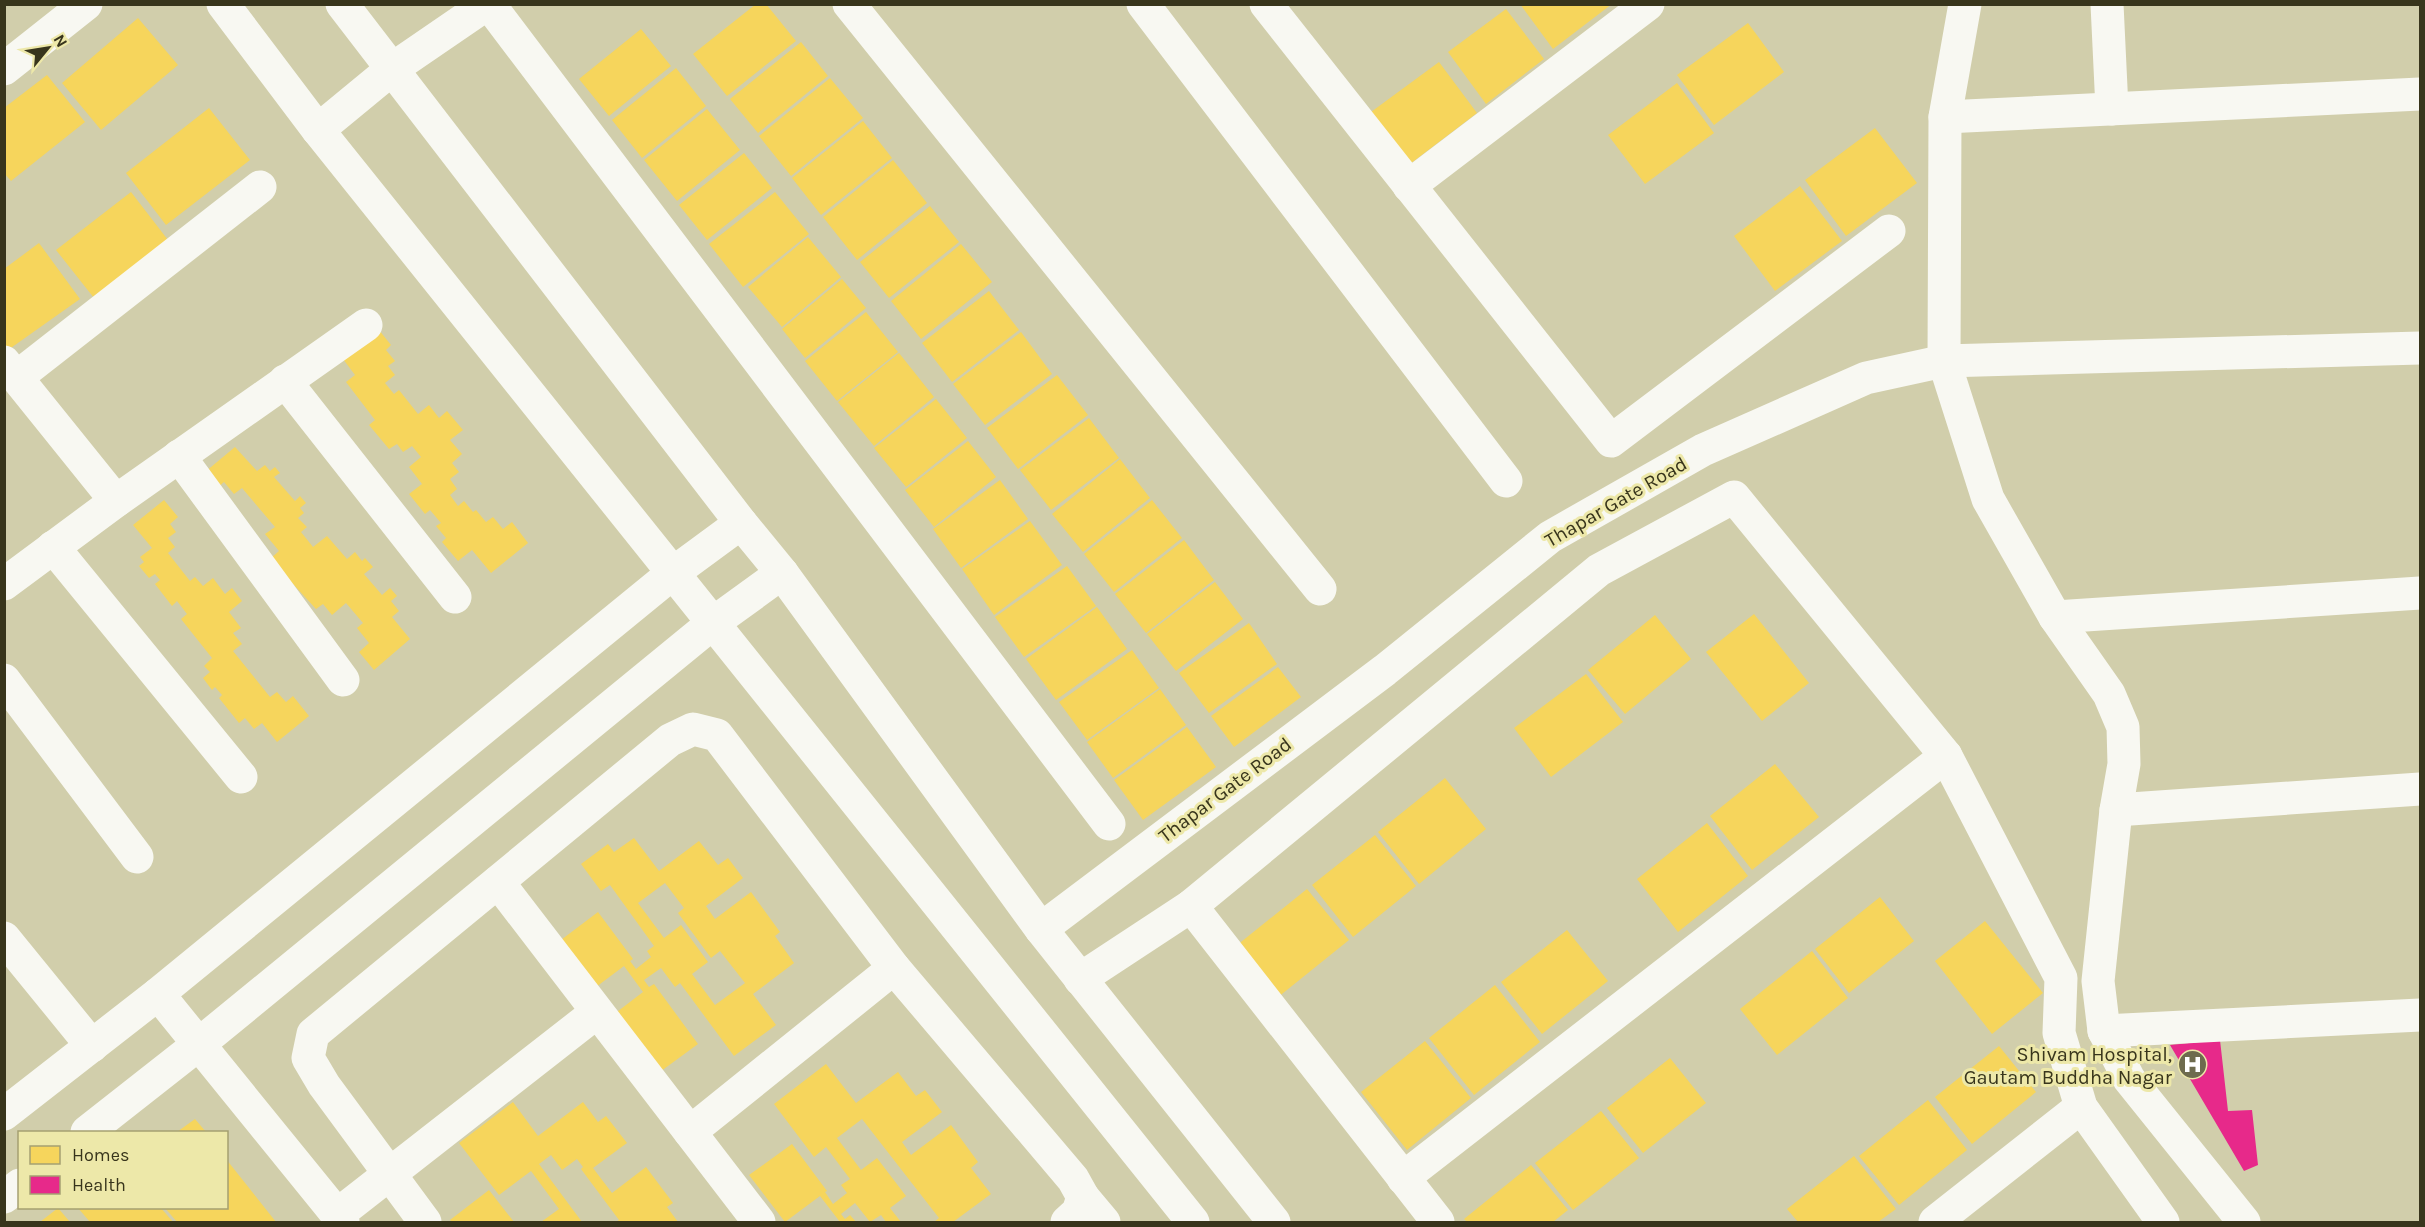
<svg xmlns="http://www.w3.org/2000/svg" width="2425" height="1227" font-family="Karla,sans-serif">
<rect width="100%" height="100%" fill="#d1ceab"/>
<g fill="#f6d55c" fill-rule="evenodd">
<polygon points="756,4 766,4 796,41 727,96 693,54"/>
<polygon points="1520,4 1612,4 1553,49"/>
<polygon points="1506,9 1544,59 1486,104 1448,52"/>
<polygon points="138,18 178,65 101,130 62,83"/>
<polygon points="1748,23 1784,72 1714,125 1677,75"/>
<polygon points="641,29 671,66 609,116 579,79"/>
<polygon points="801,42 828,76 758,133 730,99"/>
<polygon points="1439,62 1477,113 1410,164 1371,112"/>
<polygon points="676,68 706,106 642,158 612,120"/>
<polygon points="47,75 85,122 11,181 4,173 4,108"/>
<polygon points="830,78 863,118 791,176 759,136"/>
<polygon points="1677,83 1714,133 1645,184 1608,135"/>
<polygon points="209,108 250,160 166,225 126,173"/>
<polygon points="707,109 740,150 677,201 644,160"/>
<polygon points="863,121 892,158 821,215 792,178"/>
<polygon points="1875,128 1917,183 1846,236 1805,180"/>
<polygon points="744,153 772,188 707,240 679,205"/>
<polygon points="893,160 927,203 857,260 823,217"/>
<polygon points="1800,186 1842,241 1775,291 1734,236"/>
<polygon points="131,192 168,240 94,298 56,250"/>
<polygon points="775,192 809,234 743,287 709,244"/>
<polygon points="930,206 959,242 889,298 860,262"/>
<polygon points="808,237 841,277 782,327 748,287"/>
<polygon points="39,243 80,299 8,350 4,346 4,269"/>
<polygon points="961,244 992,282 921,339 891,301"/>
<polygon points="842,279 866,308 805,358 782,329"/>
<polygon points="989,291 1019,330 952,382 922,343"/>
<polygon points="866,312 898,352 837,401 805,361"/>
<polygon points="379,330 391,345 386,350 395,361 388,366 395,375 385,383 394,394 399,390 418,414 429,405 439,418 447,411 463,430 450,440 462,454 452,463 459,472 450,479 457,489 450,495 458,506 464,501 473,512 476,510 486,522 493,517 503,529 512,522 528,543 491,573 472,550 458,561 442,542 446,538 436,526 441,523 430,510 425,514 409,494 422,484 409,467 421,457 412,446 403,452 397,444 389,449 369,425 375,420 346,382 355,375 343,359"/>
<polygon points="1021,332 1052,374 985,425 953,384"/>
<polygon points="899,353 934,397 874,446 838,402"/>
<polygon points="1057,375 1088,415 1018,469 987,428"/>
<polygon points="936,399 967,438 906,487 874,448"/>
<polygon points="1089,418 1119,458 1051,510 1020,470"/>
<polygon points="968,441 996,477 934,527 905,490"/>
<polygon points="235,447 257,471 265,465 270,471 275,467 280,473 274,477 295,501 300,496 306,503 300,508 304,513 298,518 307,527 301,532 313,547 327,536 347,559 355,552 362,561 365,558 373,567 364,574 382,595 390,588 397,596 391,601 399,611 392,617 410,639 374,670 359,652 369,643 357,628 363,623 346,603 332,615 323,604 316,609 270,559 279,551 265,534 275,527 242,488 234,494 224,482 217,488 205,472"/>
<polygon points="1120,459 1150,498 1083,552 1052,514"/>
<polygon points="1000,480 1028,519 961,568 933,529"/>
<polygon points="164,500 178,517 170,524 176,532 168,538 175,547 168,553 190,581 195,577 203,586 213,578 225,594 232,588 242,601 229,612 241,628 233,633 242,644 233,651 270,697 277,692 286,702 293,696 309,716 277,742 262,723 254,729 245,718 239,723 219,698 222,695 215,687 212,690 203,678 210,672 204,666 212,658 181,619 187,614 177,601 172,606 155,584 160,580 155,574 149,578 139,566 144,562 140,557 152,548 133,525"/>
<polygon points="1152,500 1182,538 1114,592 1084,554"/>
<polygon points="1030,521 1062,565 994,615 962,569"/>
<polygon points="1184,540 1214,580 1146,633 1115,594"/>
<polygon points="1067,566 1096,606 1024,657 995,617"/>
<polygon points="1215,582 1243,619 1176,671 1147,634"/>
<polygon points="1097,607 1127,649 1056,700 1026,659"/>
<polygon points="1754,614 1809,683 1762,721 1706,652"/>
<polygon points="1655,615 1691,659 1625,714 1588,670"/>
<polygon points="1249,623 1277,664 1209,713 1179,673"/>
<polygon points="1132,650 1159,688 1087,740 1059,702"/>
<polygon points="1278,667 1301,697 1234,747 1211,716"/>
<polygon points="1586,674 1623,722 1551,777 1514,728"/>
<polygon points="1160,689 1186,725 1113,778 1087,742"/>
<polygon points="1187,727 1216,767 1143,820 1114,780"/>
<polygon points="1775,764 1819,817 1752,870 1710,816"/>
<polygon points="1445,778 1486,829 1419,884 1378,832"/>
<polygon points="1707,823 1748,876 1678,932 1637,879"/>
<polygon points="1375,835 1416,886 1353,937 1312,885"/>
<path d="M634 838 659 871 699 841 718 865 728 858 743 878 706 906 715 919 751 892 780 932 775 936 794 963 753 994 776 1025 734 1056 680 983 675 987 661 968 644 980 649 987 654 984 698 1044 653 1077 609 1018 643 992 624 966 588 993 553 946 598 912 633 959 630 961 636 969 651 957 647 951 654 946 610 885 601 891 581 864 608 844 614 852ZM665 883 684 908 678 913 711 958 720 951 745 983 715 1005 692 974 708 962 681 925 664 938 638 903Z"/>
<polygon points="1307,889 1349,940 1277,998 1236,946"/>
<polygon points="1880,897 1914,941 1849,993 1815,949"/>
<polygon points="1985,921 2043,993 1992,1034 1935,961"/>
<polygon points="1567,930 1608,981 1542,1034 1501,982"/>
<polygon points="1812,951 1848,998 1777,1055 1740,1009"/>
<polygon points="1495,985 1540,1042 1474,1095 1429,1038"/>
<polygon points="1425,1041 1471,1098 1407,1150 1361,1092"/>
<polygon points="1999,1046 2036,1092 1972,1144 1935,1097"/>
<polygon points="1670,1058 1706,1103 1643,1153 1607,1108"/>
<polygon points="826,1064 856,1103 898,1072 916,1096 925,1090 942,1112 902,1142 911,1155 951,1125 978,1162 971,1168 991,1194 953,1222 934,1222 939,1218 862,1119 837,1138 861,1170 877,1158 906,1196 890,1208 901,1222 886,1222 881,1215 870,1222 855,1203 841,1214 845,1219 850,1215 856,1222 840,1222 820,1196 785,1222 749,1175 792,1144 827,1191 825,1192 833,1204 847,1193 841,1185 850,1179 826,1147 814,1157 774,1104"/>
<polygon points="1928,1100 1967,1150 1899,1205 1859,1156"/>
<polygon points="513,1102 538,1136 583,1102 598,1122 606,1116 627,1143 593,1168 612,1193 646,1167 673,1203 667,1207 678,1222 616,1222 619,1220 581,1169 583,1167 577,1159 562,1170 551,1155 539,1164 582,1222 541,1222 559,1209 531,1171 499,1195 459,1143"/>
<polygon points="1601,1111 1639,1158 1573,1210 1535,1163"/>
<polygon points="195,1119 206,1132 177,1132"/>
<polygon points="1854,1156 1896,1209 1878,1222 1798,1222 1787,1209"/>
<polygon points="226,1159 276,1222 177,1222 165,1208 226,1208"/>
<polygon points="1531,1165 1568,1210 1553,1222 1467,1222 1464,1219"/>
<polygon points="489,1190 514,1222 452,1222 450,1220"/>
<polygon points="58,1208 70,1222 40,1222"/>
<polygon points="78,1208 161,1208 173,1222 90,1222"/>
</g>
<polygon fill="#e7298a" points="2220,1040 2228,1111 2252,1110 2258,1165 2244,1171 2170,1045"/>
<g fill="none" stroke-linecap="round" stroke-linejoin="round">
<g stroke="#f8f8f2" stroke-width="33">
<polyline points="489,4 1109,824"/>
<polyline points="849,4 1320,589"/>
<polyline points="1143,4 1506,481"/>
<polyline points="1266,4 1611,441 1889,231"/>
<polyline points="1965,4 1945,117 1944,361 1988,499 2055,617 2109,694 2123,727 2124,764 2116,810 2098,981 2104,1031 2129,1079 2244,1222"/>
<polyline points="2107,4 2112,109"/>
<polyline points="4,69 86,4"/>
<polyline points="1945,117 2420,94"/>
<polyline points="318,130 392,69 487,4"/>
<polyline points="1409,186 1648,4"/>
<polyline points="4,362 116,501"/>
<polyline points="17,377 260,187"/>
<polyline points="285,381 455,597"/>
<polyline points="179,456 343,680"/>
<polyline points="53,547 241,777"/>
<polyline points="4,584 116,501 366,325"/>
<polyline points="2055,617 2420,593"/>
<polyline points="4,680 137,857"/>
<polyline points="2116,810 2420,789"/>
<polyline points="498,882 759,1222"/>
<polyline points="1191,906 1438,1222"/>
<polyline points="1041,929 1385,670 1550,537 1703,450 1866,378 1944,361 2420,348"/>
<polyline points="4,938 92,1046"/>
<polyline points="1080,979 1191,906 1599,570 1734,497 1946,756 2061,978 2059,1033 2081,1107 2163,1222"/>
<polyline points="158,994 343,1222"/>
<polyline points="2104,1031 2420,1015"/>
<polyline points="690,1132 894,968"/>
<polyline points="1403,1178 1946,756"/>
<polyline points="1083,1197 1104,1222"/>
<polyline points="337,1215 597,1012"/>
<polyline points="425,1222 324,1085 308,1058 313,1034 670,740 693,729 717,735 894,968 1073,1179 1083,1197 1078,1212 1067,1222"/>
<polyline points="1935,1222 2081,1107"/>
</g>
<g stroke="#f8f8f2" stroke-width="33">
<polyline points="223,4 318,130 1193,1222"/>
<polyline points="342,4 741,523 782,573 1041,929 1274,1222"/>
<polyline points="4,1114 158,994 673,573 741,523"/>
<polyline points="87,1132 199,1044 713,623 782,573"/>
<polyline points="4,1197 20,1185"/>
</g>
</g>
<defs>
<symbol id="hospital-disc" viewBox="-11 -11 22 22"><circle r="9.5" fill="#6e6b4e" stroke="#ede8a9"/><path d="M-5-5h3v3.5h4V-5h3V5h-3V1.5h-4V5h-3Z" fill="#fff"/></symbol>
</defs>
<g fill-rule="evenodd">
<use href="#hospital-disc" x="2176" y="1048" width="33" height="33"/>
</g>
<g text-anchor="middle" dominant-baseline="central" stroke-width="6" stroke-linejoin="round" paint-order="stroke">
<g font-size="20" fill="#38351c" stroke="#ede8a9">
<text transform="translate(1616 502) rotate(-30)">Thapar Gate Road</text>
<text transform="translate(1225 790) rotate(-37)">Thapar Gate Road</text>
</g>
<g font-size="20" fill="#38351c" stroke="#ede8a9" text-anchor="end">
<text x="2172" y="1054">Shivam Hospital,<tspan x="2172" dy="23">Gautam Buddha Nagar</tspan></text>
</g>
</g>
<rect width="2425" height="1227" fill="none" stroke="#38351c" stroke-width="12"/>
<rect x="18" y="1131" width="210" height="78" fill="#ede8a9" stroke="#a5a071" stroke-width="1.5"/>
<rect x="30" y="1146" width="30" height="18" fill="#f6d55c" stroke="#a5a071" stroke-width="1.5"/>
<text x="72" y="1161" font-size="18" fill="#38351c">Homes</text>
<rect x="30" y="1176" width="30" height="18" fill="#e7298a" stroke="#a5a071" stroke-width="1.5"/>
<text x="72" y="1191" font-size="18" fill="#38351c">Health</text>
<g transform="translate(48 48) rotate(60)" stroke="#ede8a9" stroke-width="4.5" paint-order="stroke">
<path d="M0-4.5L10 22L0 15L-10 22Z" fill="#38351c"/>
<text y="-9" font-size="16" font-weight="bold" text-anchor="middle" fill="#38351c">N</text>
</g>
</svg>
